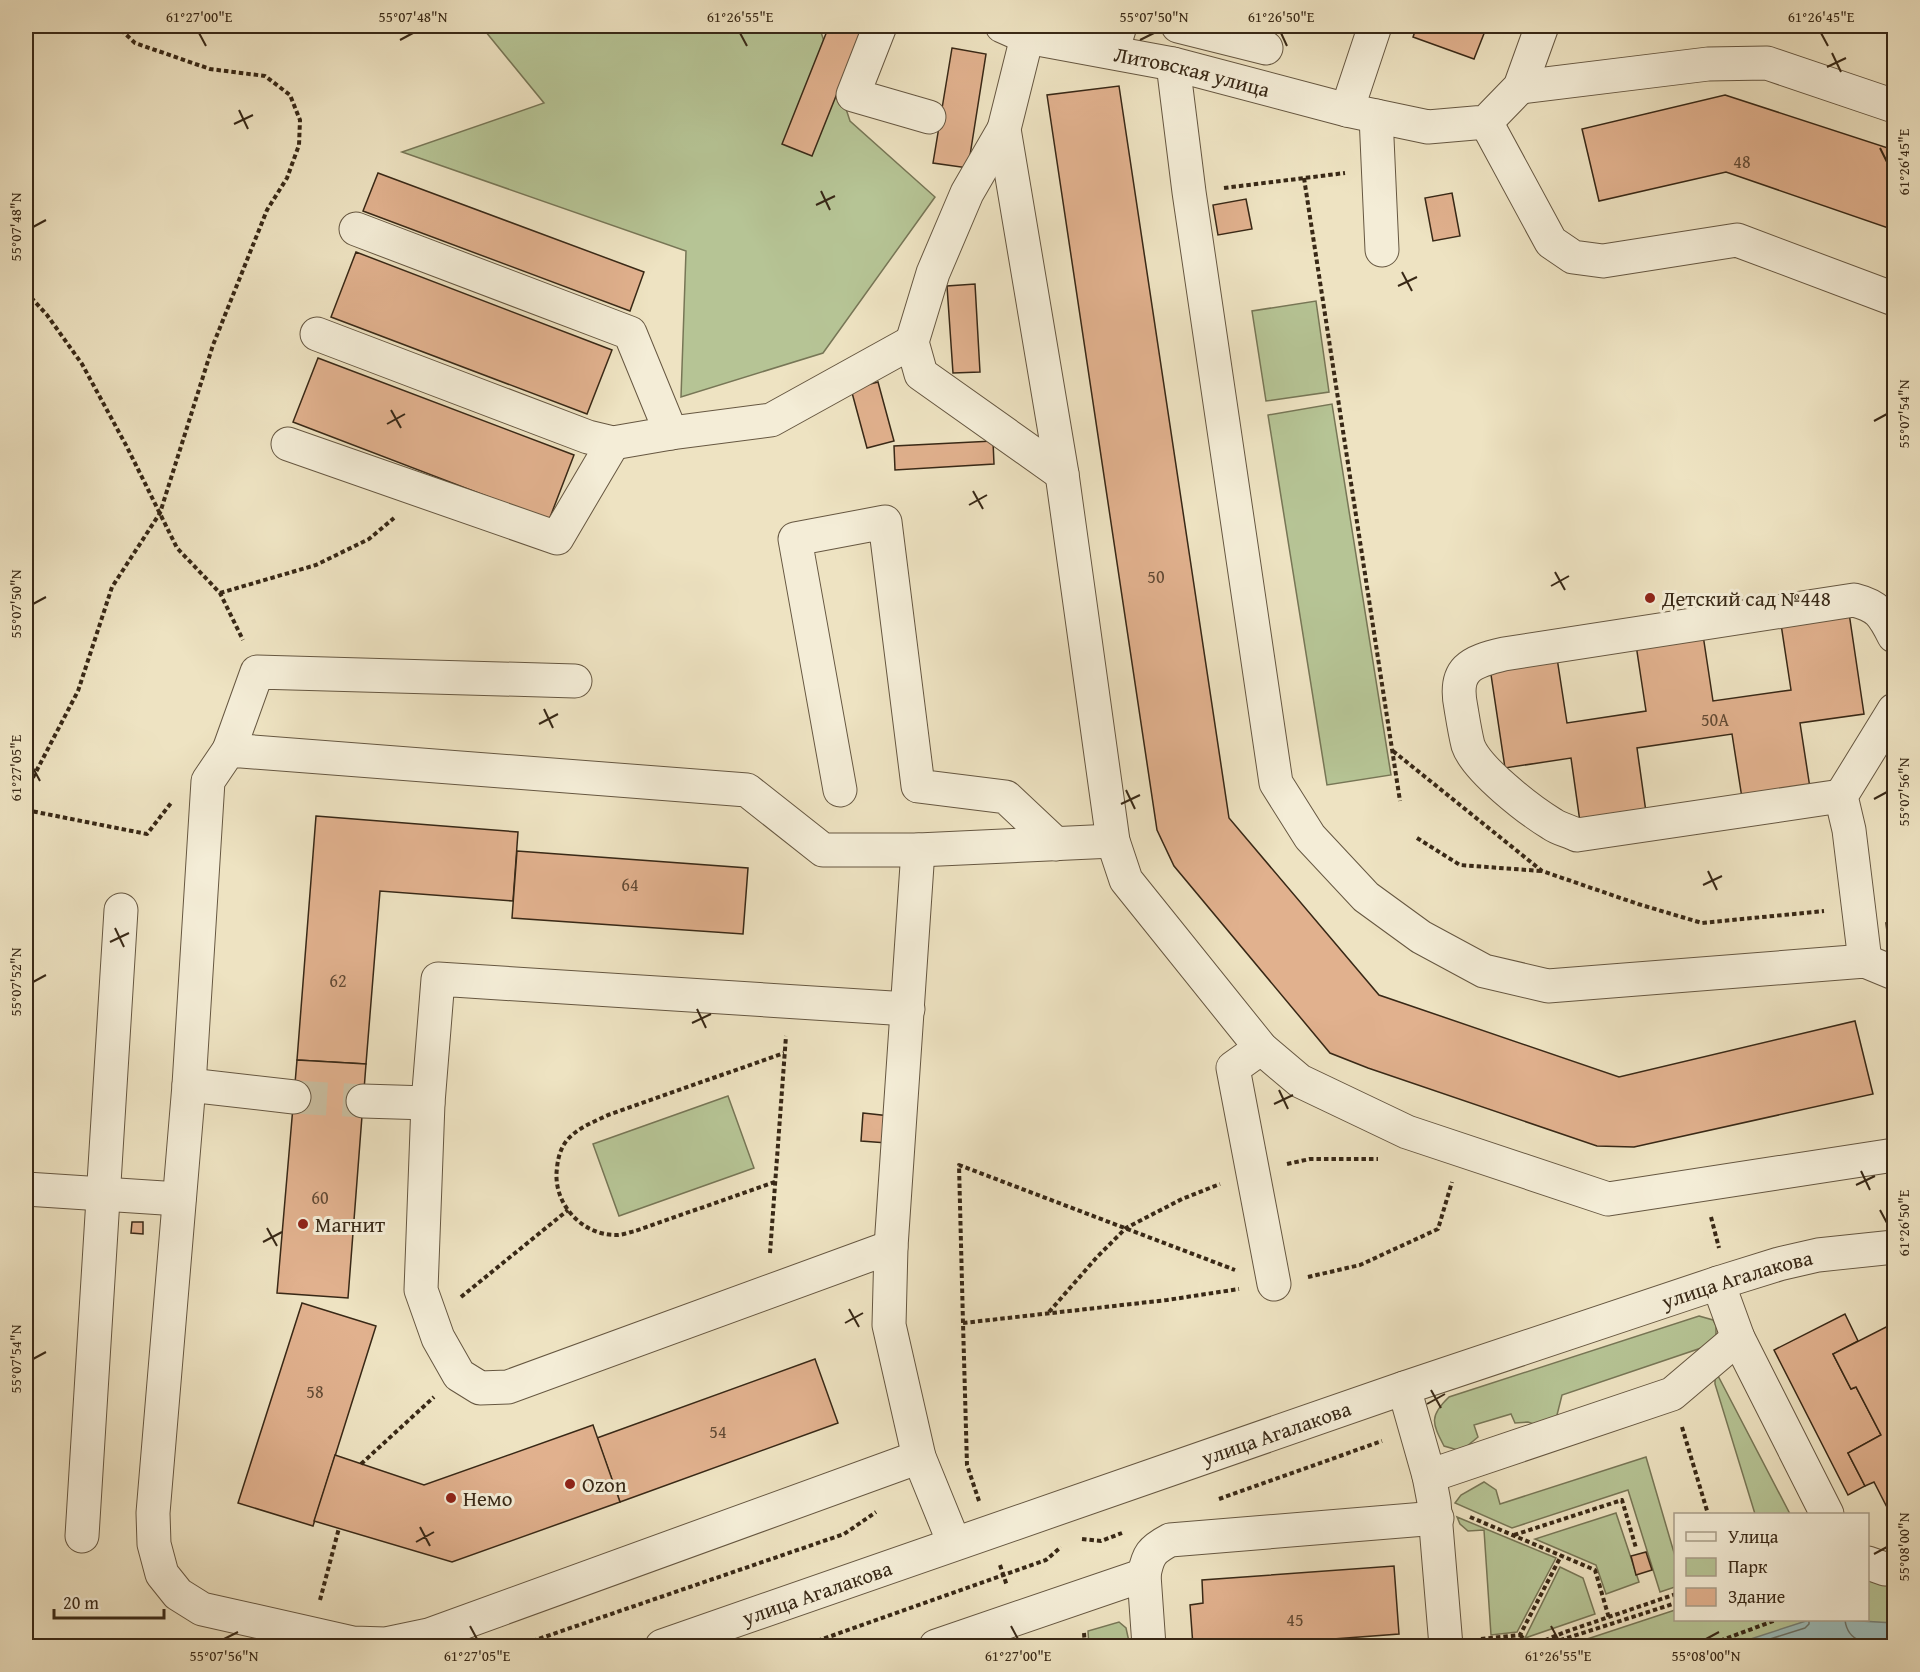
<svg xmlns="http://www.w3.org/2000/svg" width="1920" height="1672" font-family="'Gentium Book Plus',serif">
<rect width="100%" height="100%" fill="#eee3c2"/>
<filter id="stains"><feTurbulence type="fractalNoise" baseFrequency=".00333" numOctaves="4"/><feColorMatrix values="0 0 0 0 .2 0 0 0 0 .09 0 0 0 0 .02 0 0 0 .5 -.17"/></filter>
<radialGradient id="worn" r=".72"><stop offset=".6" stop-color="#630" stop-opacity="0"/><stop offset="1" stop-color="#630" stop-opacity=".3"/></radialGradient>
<g fill="#b6c495" stroke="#777656" stroke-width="1.5">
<polygon points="481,26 819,26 850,121 935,197 823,353 681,397 686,251 402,152 544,103"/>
<polygon points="1316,301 1329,392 1266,401 1252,311"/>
<polygon points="1332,404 1391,775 1327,785 1268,415"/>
<polygon points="728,1096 754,1168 619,1216 593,1144"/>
<path d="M1699 1316 1713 1320 1716 1326V1338L1710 1345 1562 1395 1556 1419 1539 1426 1528 1422 1515 1423 1511 1414 1474 1425 1478 1437 1461 1451 1444 1446C1432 1423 1429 1416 1449 1397Z"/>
<polygon points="1715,1370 1790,1514 1755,1514 1715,1384"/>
<polygon points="1646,1457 1675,1556 1675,1587 1660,1592 1628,1490 1512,1528 1455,1503 1461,1495 1484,1482 1496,1490 1500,1504"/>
<polygon points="1616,1513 1639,1582 1606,1594 1596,1565 1535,1539"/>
<polygon points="1457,1517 1556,1558 1517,1632 1491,1635 1484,1530 1468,1531 1460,1524"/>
<polygon points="1560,1567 1583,1578 1595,1614 1525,1638"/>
<polygon points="1868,1579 1894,1580 1894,1646 1566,1646 1675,1610 1676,1620 1868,1620"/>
<polygon points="1119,1622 1126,1628 1130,1646 1089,1646 1088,1631"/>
</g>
<polygon fill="#9cbdbb" stroke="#748179" stroke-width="1.5" points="1809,1620 1844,1620 1894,1623 1894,1646 1729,1646"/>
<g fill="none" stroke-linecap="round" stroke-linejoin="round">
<g stroke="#6a7268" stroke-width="1.5">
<path d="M1845 1620C1848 1646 1874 1644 1894 1645"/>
<polyline points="1748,1646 1805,1628 1809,1624 1809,1620"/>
</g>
</g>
<g fill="#e1b18e" stroke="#382816" stroke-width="1.5">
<polygon points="829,26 864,26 812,156 782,144"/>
<polygon points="1417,26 1487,26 1474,59 1413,37"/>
<polygon points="952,48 986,54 968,168 933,163"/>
<polygon points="1119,86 1229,818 1379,995 1619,1077 1855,1021 1873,1094 1634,1147 1597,1146 1368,1068 1330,1053 1174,866 1157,830 1047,95"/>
<polygon points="1725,95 1894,150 1894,230 1726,172 1599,201 1582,129"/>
<polygon points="378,173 644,272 630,311 363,211"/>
<polygon points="1452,193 1460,236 1433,241 1425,198"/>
<polygon points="1246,199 1252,229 1218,235 1213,205"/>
<polygon points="356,252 612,350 587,414 331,317"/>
<polygon points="975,284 980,372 953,373 947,286"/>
<polygon points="318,358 574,455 549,520 293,422"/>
<polygon points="878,382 894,441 867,448 851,389"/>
<polygon points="993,441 994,464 895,470 894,446"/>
<polygon points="1849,613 1864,714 1800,723 1810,788 1742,798 1732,734 1637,748 1646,812 1580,822 1571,758 1505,768 1490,668 1557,658 1567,723 1646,711 1636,645 1703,635 1713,701 1791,690 1781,624"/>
<polygon points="316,816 518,832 513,901 380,891 366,1064 297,1060"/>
<polygon points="517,851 748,868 743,934 512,918"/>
<polygon points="1894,922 1894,956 1890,957 1886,923"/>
<polygon points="297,1060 366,1064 348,1298 277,1293"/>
<polygon points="863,1113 890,1116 887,1143 861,1141"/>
<polygon points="132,1222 143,1222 143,1234 131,1233"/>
<polygon points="302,1303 376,1326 313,1526 238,1503"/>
<polygon points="1845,1314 1858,1341 1833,1354 1851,1389 1856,1387 1881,1435 1848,1453 1865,1486 1848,1495 1774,1350"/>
<polygon points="1894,1323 1894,1521 1874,1482 1865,1486 1848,1453 1881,1435 1856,1387 1851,1389 1833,1354"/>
<polygon points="815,1359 838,1423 620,1502 597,1438"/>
<polygon points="593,1425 620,1502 452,1562 314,1521 335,1455 424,1485"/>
<polygon points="1646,1552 1652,1570 1636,1575 1631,1556"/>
<polygon points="1394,1566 1399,1634 1240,1646 1193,1646 1190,1605 1203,1603 1202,1580"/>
</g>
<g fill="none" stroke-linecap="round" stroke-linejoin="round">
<polyline stroke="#cabea0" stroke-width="33" stroke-dasharray="33 16" stroke-linecap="butt" points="294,1097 363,1101"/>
<defs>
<g id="minor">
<polyline points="880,26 853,95 929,117"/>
<path id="s1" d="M1002 26 1027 37 1173 64 1347 110 1428 127 1486 122 1520 87 1542 26"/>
<polyline points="1178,26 1266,48"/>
<polyline points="1027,37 1004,129 1062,474 1113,841 1126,880 1261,1048 1300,1081 1407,1132 1608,1199 1894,1155"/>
<polyline points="1112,52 1120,26"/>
<polyline points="1173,64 1189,192 1276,783 1310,837 1366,897 1421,937 1484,971 1548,986 1865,961 1894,973"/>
<polyline points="1520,87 1708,64 1767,63 1894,106"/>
<polyline points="1347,110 1375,26"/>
<polyline points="1376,116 1382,250"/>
<polyline points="1486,122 1551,242 1573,257 1603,261 1737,240 1894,299"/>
<polyline points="1004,129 967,193 933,273 912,342 921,374 1062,474"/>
<polyline points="356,229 630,333 671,433"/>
<polyline points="317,334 588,437 613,443 671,433 771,420 912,342"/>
<polyline points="288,444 557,538 613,443"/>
<polyline points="229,750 257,672 575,681"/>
<polyline points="840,790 795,539 885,522 918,786 1006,797 1056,844"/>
<path d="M1841 796 1577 835C1569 831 1559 829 1552 824 1529 810 1476 769 1468 745 1465 733 1463 720 1461 708 1453 669 1470 662 1504 654L1854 600C1878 606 1883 614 1894 636"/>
<polyline points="918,850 891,1247 889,1325 919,1457 954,1543"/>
<polyline points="1865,961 1849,830 1841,796 1894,710"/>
<polyline points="1261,1048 1233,1068 1274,1284"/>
<polyline points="189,1085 294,1097"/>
<polyline points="363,1101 428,1103"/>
<polyline points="26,1189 179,1199"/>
<polyline points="891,1247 508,1387 480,1388 459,1375 438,1338 421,1290 428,1103 438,979 908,1009"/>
<polyline points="1718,1283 1738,1338 1827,1514"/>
<polyline points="1404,1388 1429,1476 1434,1502 1446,1646"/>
<polyline points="919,1457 429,1635 386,1644 353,1643 202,1609 178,1594 162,1574 154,1544 153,1513 189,1085 208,781 229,750 747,790 823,850 918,850 1113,841"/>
<polyline points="1429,1476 1672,1394 1738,1338"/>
<polyline points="82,1536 121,910"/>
<polyline points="1868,1563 1885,1569 1894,1568"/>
<polyline points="1144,1575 1149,1646"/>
<path id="s2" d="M662 1646 1404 1388 1718 1283 1779 1264 1818 1255 1894 1247"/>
<path d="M936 1646 1144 1575C1148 1555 1151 1550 1170 1540L1437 1518"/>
</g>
</defs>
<use href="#minor" stroke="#665741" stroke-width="35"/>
<g stroke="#382816" stroke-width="4" stroke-dasharray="4.5 3" stroke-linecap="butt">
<polyline points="1304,178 1400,801"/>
<polyline points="1224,188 1345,173"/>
<polyline points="26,292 47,315 82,364 127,447 177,548 220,593 243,640"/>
<polyline points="220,593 316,565 369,539 394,518"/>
<polyline points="1393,751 1542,871 1638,904 1702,923 1824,911"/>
<polyline points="26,791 78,691 112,587 160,513 213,345 267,210 287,178 299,145 300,120 290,95 265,76 210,69 135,43 117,26"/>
<polyline points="26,810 147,834 171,803"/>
<polyline points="1417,838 1460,865 1541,871"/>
<polyline points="1287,1164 1310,1159 1378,1159"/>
<path d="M775 1182 635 1231C630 1232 623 1235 617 1235 582 1236 552 1203 557 1168 558 1157 561 1147 568 1139 579 1127 594 1122 608 1115L784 1053"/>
<polyline points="1711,1217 1719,1248"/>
<polyline points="770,1253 786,1036"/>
<polyline points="1308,1277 1360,1265 1438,1229 1452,1182"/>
<polyline points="461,1297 568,1210"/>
<polyline points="1049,1312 1097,1257 1126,1228 1182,1199 1220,1184"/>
<polyline points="963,1323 959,1165 1235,1270"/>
<polyline points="1682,1427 1708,1514"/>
<polyline points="361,1464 434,1397"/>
<polyline points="1219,1499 1382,1441"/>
<polyline points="979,1501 967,1465 963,1323 1167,1300 1239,1289"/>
<polyline points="1470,1517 1595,1570 1609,1618"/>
<polyline points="1514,1535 1622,1500 1636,1548"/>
<polyline points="1082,1539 1101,1541 1122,1533"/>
<polyline points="1000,1565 1007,1586"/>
<polyline points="320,1600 339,1528"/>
<polyline points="1084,1633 1085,1646"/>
<polyline points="1520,1635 1531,1646"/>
<polyline points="1481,1639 1520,1635 1561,1556"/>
<polyline points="518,1646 844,1534 876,1512"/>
<polyline points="803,1646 1046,1560 1061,1547"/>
<polyline points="1531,1646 1565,1632 1676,1594"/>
<polyline points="1555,1646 1561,1640 1676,1603"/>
<polyline points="1706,1646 1776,1620"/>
</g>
<use href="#minor" stroke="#f4edd7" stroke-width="33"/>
</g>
<path fill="none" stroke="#382816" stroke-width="2" d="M199 33 206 46M740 33 747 46M1281 33 1287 46M1821 33 1828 46M400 40 413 33M1140 40 1154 33M1832 53 1841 72M1827 67 1846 58M239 110 248 129M234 124 253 115M1880 148 1887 162M821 191 830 210M816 205 835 196M33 227 46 220M1402 272 1412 291M1398 286 1417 277M391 410 401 428M1874 421 1887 414M387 424 405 414M973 491 983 509M969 505 987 495M1555 572 1565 590M1551 586 1569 576M33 604 46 597M544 709 553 728M539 724 558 714M33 768 40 781M1126 790 1135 809M1874 799 1887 792M1121 804 1140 795M1708 871 1717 890M1703 885 1722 876M115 928 124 947M110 942 129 933M33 982 46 975M697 1009 706 1028M692 1023 711 1014M1279 1090 1288 1109M1274 1104 1293 1095M1861 1171 1870 1190M1856 1185 1875 1176M1880 1210 1887 1223M267 1228 277 1246M263 1242 282 1232M849 1309 859 1327M845 1323 863 1313M33 1359 46 1352M1431 1390 1441 1408M1427 1404 1445 1394M420 1527 430 1546M416 1542 434 1532M1874 1554 1887 1547M470 1626 477 1639M1011 1626 1018 1639M1551 1626 1558 1639M224 1639 238 1632M1706 1639 1719 1632"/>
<g fill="#8f2418" stroke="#f4edd7" stroke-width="2">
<circle cx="1650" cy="598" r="6"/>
<circle cx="303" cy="1224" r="6"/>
<circle cx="570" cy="1484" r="6"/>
<circle cx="451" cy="1498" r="6"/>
</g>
<g text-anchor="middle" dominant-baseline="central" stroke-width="6" stroke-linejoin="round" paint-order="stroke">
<g font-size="18" fill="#624a34">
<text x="1742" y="161">48</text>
<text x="1156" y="576">50</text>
<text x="1715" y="719">50А</text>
<text x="630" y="884">64</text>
<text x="338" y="980">62</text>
<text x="320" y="1197">60</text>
<text x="315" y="1391">58</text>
<text x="718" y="1431">54</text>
<text x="1295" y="1619">45</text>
</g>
<g font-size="21" fill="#382816" stroke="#f4edd7">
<text stroke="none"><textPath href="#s1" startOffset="196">Литовская улица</textPath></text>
<text stroke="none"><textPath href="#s2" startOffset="1136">улица Агалакова</textPath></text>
<text stroke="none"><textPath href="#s2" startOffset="650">улица Агалакова</textPath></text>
<text stroke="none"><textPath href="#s2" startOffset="164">улица Агалакова</textPath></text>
</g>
<g font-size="21" fill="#382816" stroke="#f4edd7" text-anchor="start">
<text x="1662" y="598">Детский сад №448</text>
<text x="315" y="1224">Магнит</text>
<text x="582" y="1484">Ozon</text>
<text x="463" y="1498">Немо</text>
</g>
</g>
<rect width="1920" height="1672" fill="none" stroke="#eee3c2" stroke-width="66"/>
<rect x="1674" y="1513" width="195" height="108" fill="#f4edd7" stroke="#a99e8a" stroke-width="1.5"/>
<rect x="1686" y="1532" width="30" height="9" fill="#f4edd7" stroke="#a99e8a" stroke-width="1.5"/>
<text x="1728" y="1543" font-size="18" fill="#382816">Улица</text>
<rect x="1686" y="1558" width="30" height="18" fill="#b6c495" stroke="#a99e8a" stroke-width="1.5"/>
<text x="1728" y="1573" font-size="18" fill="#382816">Парк</text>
<rect x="1686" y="1588" width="30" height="18" fill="#e1b18e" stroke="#a99e8a" stroke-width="1.5"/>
<text x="1728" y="1603" font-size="18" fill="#382816">Здание</text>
<path d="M54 1609v9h110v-9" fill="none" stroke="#382816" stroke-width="3"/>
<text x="63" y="1609" font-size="18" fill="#382816" stroke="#f4edd7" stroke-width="4.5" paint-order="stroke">20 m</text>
<rect x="33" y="33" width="1854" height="1606" fill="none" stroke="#382816" stroke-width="2"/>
<g font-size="15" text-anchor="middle" fill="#382816">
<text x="199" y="22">61°27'00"E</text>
<text x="413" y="22">55°07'48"N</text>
<text x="740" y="22">61°26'55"E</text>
<text x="1154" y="22">55°07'50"N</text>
<text x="1281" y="22">61°26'50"E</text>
<text x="1821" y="22">61°26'45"E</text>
<text transform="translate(1904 162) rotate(-90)" y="5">61°26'45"E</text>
<text transform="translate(16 227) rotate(-90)" y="5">55°07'48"N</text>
<text transform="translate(1904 414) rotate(-90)" y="5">55°07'54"N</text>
<text transform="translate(16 604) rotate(-90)" y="5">55°07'50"N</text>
<text transform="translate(16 768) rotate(-90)" y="5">61°27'05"E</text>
<text transform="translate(1904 792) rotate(-90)" y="5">55°07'56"N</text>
<text transform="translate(16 982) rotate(-90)" y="5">55°07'52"N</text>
<text transform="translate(1904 1223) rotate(-90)" y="5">61°26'50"E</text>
<text transform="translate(16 1359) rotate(-90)" y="5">55°07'54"N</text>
<text transform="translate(1904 1547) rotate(-90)" y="5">55°08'00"N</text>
<text x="224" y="1661">55°07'56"N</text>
<text x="477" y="1661">61°27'05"E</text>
<text x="1018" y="1661">61°27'00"E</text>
<text x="1558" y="1661">61°26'55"E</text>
<text x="1706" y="1661">55°08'00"N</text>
</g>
<rect width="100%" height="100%" filter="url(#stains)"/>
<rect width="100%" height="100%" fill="url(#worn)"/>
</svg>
